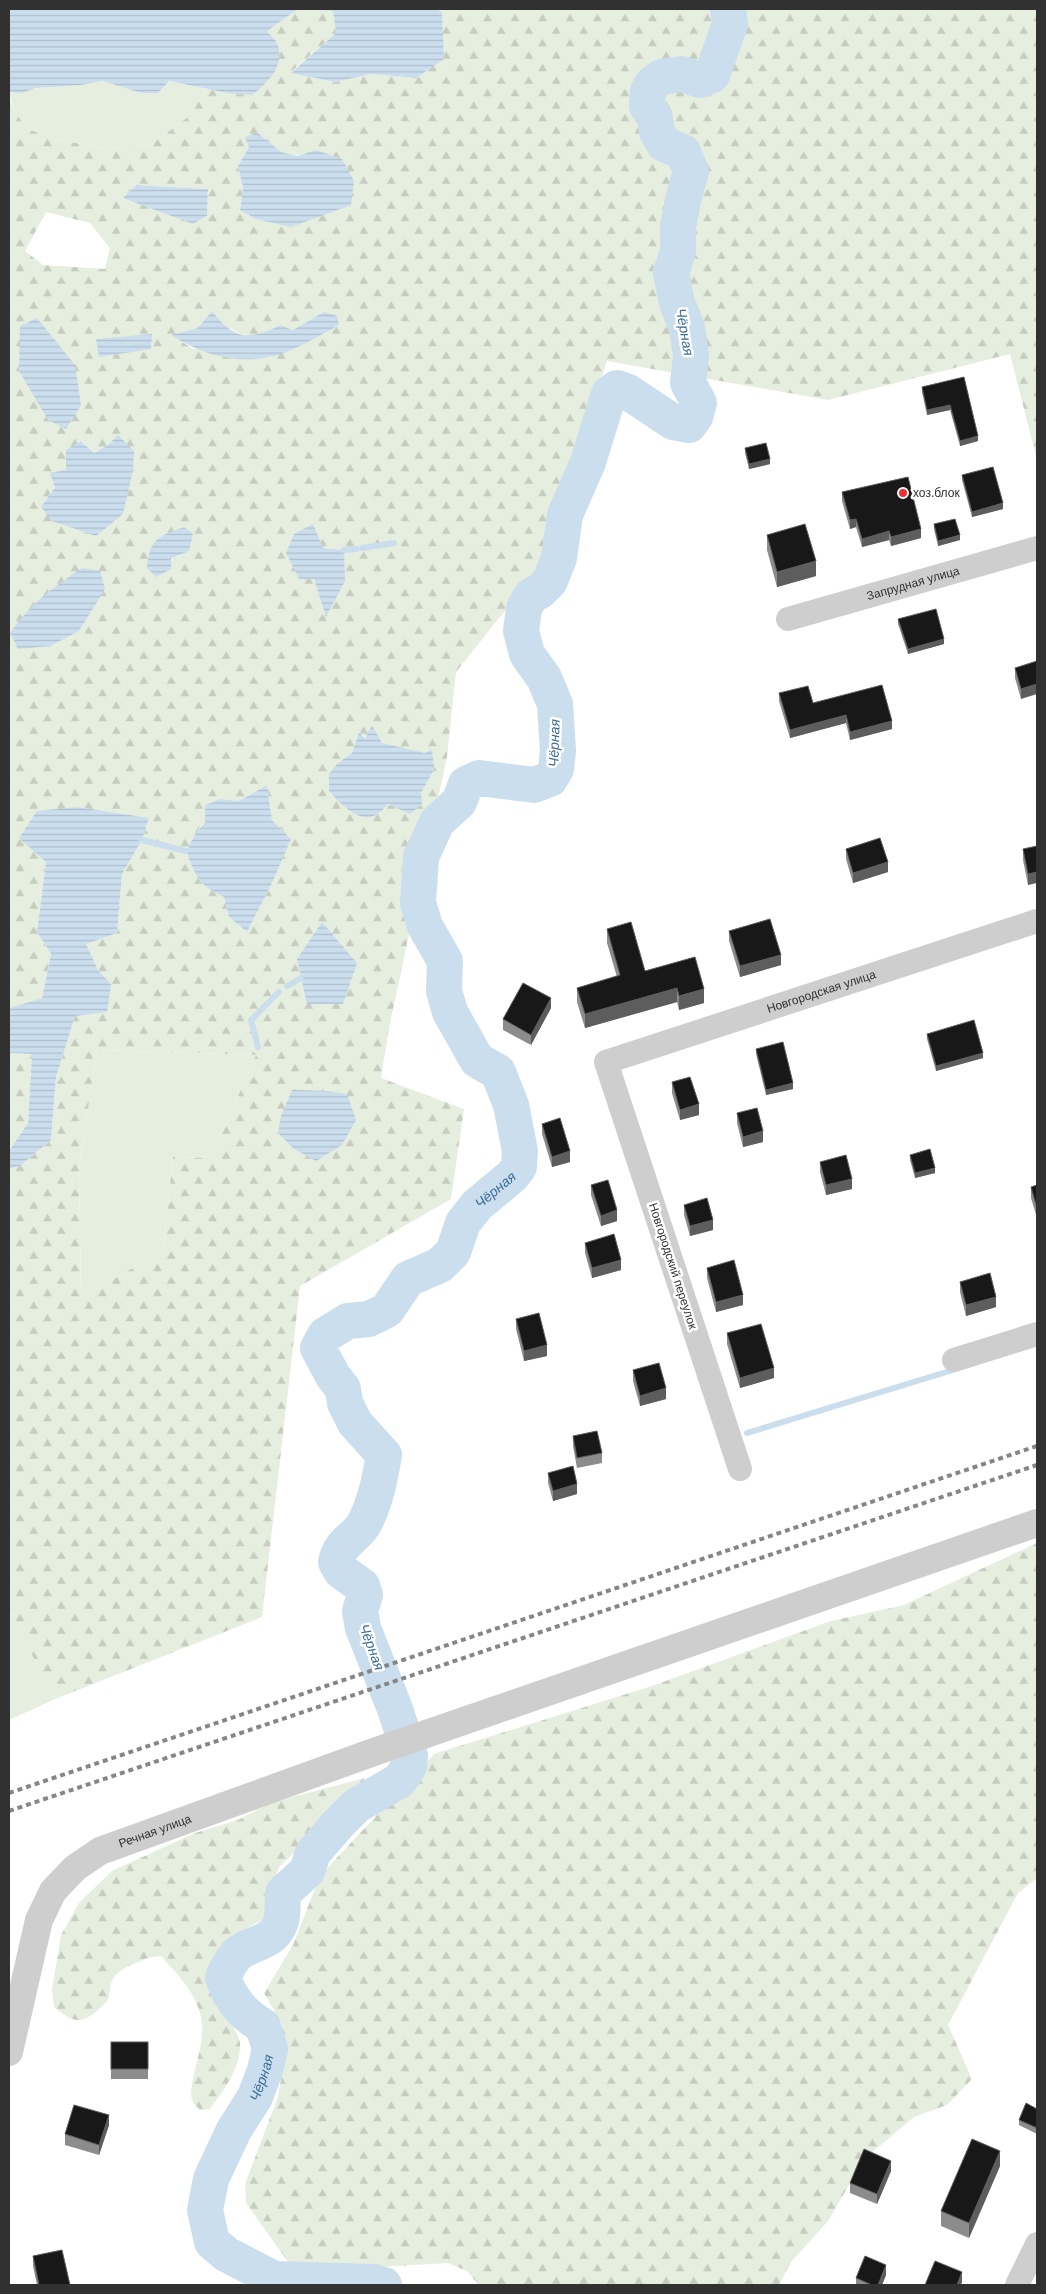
<svg xmlns="http://www.w3.org/2000/svg" width="1046" height="2294" font-family="Helvetica,sans-serif">
<defs>
<pattern id="forest-firs" width="22" height="20" patternUnits="userSpaceOnUse" patternTransform="scale(1.25)"><rect width="22" height="20" fill="#e6eedf"/><path d="M5 1l3.5 6h-7zM16 11l3.5 6h-7z" fill="#c6cdc0"/></pattern>
<pattern id="water-rules" width="6" height="5" patternUnits="userSpaceOnUse" patternTransform="scale(1.25)"><rect width="6" height="5" fill="#cbdeee"/><path d="M0 2.5h6" fill="none" stroke="#afbfcd"/></pattern>
</defs>
<rect width="100%" height="100%" fill="#fff"/>
<g fill="#e6eedf">
<path d="M103 81 141 93H158L169 81 207 89 188 117 152 144 106 149 56 139 27 129 14 110 9 92C22 93 27 89 40 88 61 85 82 85 103 81Z"/>
<polygon points="97,1050 256,1055 211,1158 173,1157 163,1251 81,1297 79,1167"/>
<polygon points="9,1611 55,1699 9,1720"/>
</g>
<g fill="url(#forest-firs)" fill-rule="evenodd">
<path d="M298 9 333 11 336 33 291 72 335 82 371 74 416 78 443 59 442 12 436 9H1037V460L1010 354 828 400 607 361 539 568 456 672 447 757 389 1028 381 1078 464 1109 451 1199 300 1286 262 1617 55 1699 9 1611V1169L20 1166 51 1140 56 1077 75 1015 111 984 98 970 86 944 117 933 122 874 142 840 149 818 78 807 46 862 37 932 51 954 42 998 12 1007 9 1011V97L14 110 27 129 56 139 106 149 152 144 188 117 207 89 227 93 266 31ZM258 133C282 154 284 161 316 150L240 210 243 188 238 166ZM136 185 208 189 207 216 123 198ZM46 212 90 223 110 248 105 269 43 265 25 251ZM223 325C249 339 255 339 280 325L293 330 193 349 172 335 198 328ZM20 326 75 365 21 346ZM82 441 94 453 108 445 41 507 66 470ZM323 548 344 550 326 616 314 579ZM148 551H189L171 560ZM359 732C373 745 406 749 425 753L434 770 410 813 388 804 375 815 347 808 329 791 338 763 352 753ZM267 785 272 820 290 838 272 883 247 932 229 917 224 897C198 885 196 877 186 851L196 833 221 799 239 801ZM97 1050 256 1055 211 1158 173 1157 163 1251 81 1297 79 1167Z"/>
<polygon points="9,1053 32,1054 28,1123 9,1151"/>
<polygon points="1037,1543 1037,1878 1018,1893 948,2025 972,2079 947,2105 914,2117 864,2159 828,2221 791,2262 779,2285 479,2285 467,2271 448,2263 360,2268 288,2262 246,2203 245,2184 278,2097 284,2061 282,2024 264,1993 293,1945 320,1876 434,1754 652,1686 831,1621 904,1605"/>
<path d="M365 1778 353 1797 279 1867 263 1919C247 1929 221 1942 212 1959 205 1973 222 2004 228 2017 231 2025 240 2036 240 2044 241 2068 223 2091 210 2109L200 2110C196 2106 191 2101 191 2094 192 2069 208 2039 200 2013 193 1989 177 1974 161 1956 149 1956 122 1967 115 1976 109 1983 111 1991 108 1999 107 2003 101 2006 98 2010 79 2026 72 2021 54 2007L52 1990 61 1935 79 1903 112 1871 195 1833 238 1820 270 1803Z"/>
</g>
<g fill="url(#water-rules)">
<path d="M9 9H436L442 12 444 59 416 78 371 74 335 82 291 73 336 33 333 11 298 9 267 31C269 34 275 39 277 43 286 65 268 83 252 95L227 93 169 81 158 93H141L103 81 81 85 36 88 22 93 9 92Z"/>
<polygon points="258,133 281,152 297,156 316,150 342,159 354,181 351,205 291,227 256,219 240,210 243,188 238,166 249,147 245,137"/>
<polygon points="136,185 208,189 207,216 193,224 123,198"/>
<path d="M212 311C234 340 250 341 280 325L293 330 324 312 337 316 339 325C320 335 296 350 277 355 240 366 202 355 171 335L198 328Z"/>
<polygon points="37,318 75,365 81,405 66,429 48,420 19,371 20,326"/>
<polygon points="152,334 151,349 99,357 96,339"/>
<polygon points="118,435 134,451 133,470 123,514 96,536 52,521 41,507 55,487 50,473 66,470 66,450 81,441 94,453 108,445"/>
<polygon points="313,524 323,548 344,550 345,581 326,617 314,579 299,579 286,553 294,534"/>
<path d="M184 527 193 534 189 551 171 559V569L156 577 147 568C149 540 158 536 184 527Z"/>
<path d="M82 568 100 571 105 589 79 631 50 646 18 649 10 633C32 602 51 589 82 568Z"/>
<path d="M372 725 382 743 425 753 432 749 434 770 421 793 422 804 410 814 388 804C385 807 380 813 376 815 358 824 340 803 329 791V774L338 763 352 753 359 732 365 738Z"/>
<path d="M267 785 272 820 291 839 272 883 247 932 229 917 224 897C198 885 196 877 186 851L196 833 205 822V805L221 799 239 801Z"/>
<polygon points="78,807 149,818 142,840 122,874 117,933 86,944 98,970 111,984 107,1012 75,1016 56,1077 51,1140 20,1166 9,1169 9,1151 28,1123 32,1054 9,1053 9,1011 12,1007 42,998 51,954 37,932 46,862 19,838 37,811"/>
<polygon points="322,922 357,963 343,1004 307,1004 297,959"/>
<polygon points="292,1090 328,1091 347,1094 356,1120 342,1145 316,1161 294,1149 278,1133 281,1116"/>
</g>
<g fill="none" stroke-linecap="round" stroke-linejoin="round">
<g stroke="#cbdeee" stroke-width="6">
<polyline points="362,548 394,543"/>
<polyline points="344,550 356,549"/>
<polyline points="142,840 186,851"/>
<polyline points="287,986 301,978"/>
<polyline points="258,1047 251,1020 279,992"/>
<polyline points="747,1433 953,1370"/>
</g>
<path stroke="#cbdeee" stroke-width="36" id="s1" d="M384 2285 374 2282 274 2279 226 2254 212 2242 205 2210 211 2179 234 2130 255 2097 265 2070 270 2049 263 2026C243 2015 230 1999 223 1977 228 1967 233 1955 243 1950 258 1942 273 1941 280 1924 284 1915 282 1903 283 1893L307 1871 313 1853 339 1823 356 1806 400 1780 409 1766 410 1755 395 1709 363 1628 360 1611 365 1595 362 1586 341 1571 336 1562C340 1541 357 1538 365 1522 376 1500 380 1478 384 1455L355 1423 345 1403 343 1389 333 1376 318 1348 325 1335 348 1321 369 1319 387 1310 408 1279 440 1265 453 1252 463 1223 477 1205 512 1176 519 1167 520 1151 511 1105 498 1072 477 1060 450 1012 444 991 445 961 425 926 418 903 421 857 437 822 459 802 466 784 479 778 534 785 550 779 556 769 558 751 555 704 544 678 527 654 521 631 524 608 531 596 540 591 550 581 559 558 565 515 588 462 609 394 617 388 628 392 673 422 689 425 695 417 699 403 688 383 691 355 687 328 677 303 671 273 678 251V227L683 200 691 171 683 152 664 144 657 132 655 118 647 106 648 91 653 83 661 77 682 74 700 80 712 75 730 24 728 9"/>
<g stroke="#cecece" stroke-width="24">
<path id="s2" d="M788 619 1037 548"/>
<polyline points="954,1360 1037,1334"/>
<path id="s3" d="M740 1469 606 1062 1037 921"/>
<polyline points="1017,2285 1037,2244"/>
</g>
<path stroke="#cecece" stroke-width="28" id="s4" d="M9 2052 39 1920 53 1891 75 1868 100 1851 371 1753 1037 1523"/>
<g stroke="#868686" stroke-width="4" stroke-dasharray="5 4" stroke-linecap="butt">
<polyline points="9,1793 1037,1446"/>
<polyline points="9,1811 1037,1465"/>
</g>
</g>
<g fill="#8c8c8c">
<polygon points="964,377 978,441 960,446 950,410 927,415 922,392 922,387"/>
<polygon points="745,448 770,464 749,469 745,453"/>
<polygon points="962,475 1003,509 972,517 962,480"/>
<polygon points="842,492 921,538 891,546 889,540 862,547 856,527 850,529 842,501"/>
<polygon points="934,524 960,540 938,546 934,529"/>
<polygon points="767,535 816,576 777,587 767,550"/>
<polygon points="898,619 944,644 908,654 898,624"/>
<polygon points="1037,661 1021,699 1015,678 1015,668"/>
<polygon points="779,693 813,703 892,729 850,740 846,723 790,738 779,701"/>
<polygon points="1037,846 1028,885 1023,860 1023,849"/>
<polygon points="846,849 888,872 853,883 846,859"/>
<polygon points="607,929 645,971 704,1003 679,1010 677,1002 585,1028 577,1002 577,988 617,977 607,943"/>
<polygon points="729,931 781,965 740,977 729,941"/>
<polygon points="551,1008 531,1045 503,1030 503,1019"/>
<polygon points="927,1034 983,1058 936,1071 927,1039"/>
<polygon points="756,1049 793,1089 766,1095 756,1054"/>
<polygon points="672,1082 699,1115 680,1120 672,1093"/>
<polygon points="737,1113 763,1142 743,1147 737,1123"/>
<polygon points="542,1124 570,1162 552,1167 542,1134"/>
<polygon points="910,1155 935,1173 915,1178 910,1160"/>
<polygon points="820,1162 852,1189 826,1195 820,1172"/>
<polygon points="591,1185 617,1221 601,1226 591,1195"/>
<polygon points="1037,1185 1037,1218 1031,1198 1031,1187"/>
<polygon points="684,1205 713,1230 690,1236 684,1215"/>
<polygon points="585,1243 621,1270 592,1278 585,1253"/>
<polygon points="707,1268 743,1305 716,1312 707,1278"/>
<polygon points="960,1282 996,1307 966,1316 960,1292"/>
<polygon points="516,1319 547,1356 524,1361 516,1329"/>
<polygon points="727,1333 774,1378 740,1388 727,1344"/>
<polygon points="633,1370 666,1399 640,1406 633,1381"/>
<polygon points="573,1436 602,1453 602,1463 577,1468 573,1446"/>
<polygon points="548,1473 577,1494 553,1501 548,1483"/>
<rect x="111" y="2042" width="37" height="37"/>
<polygon points="1037,2109 1037,2134 1019,2125 1019,2120"/>
<polygon points="109,2125 99,2155 65,2145 65,2134"/>
<polygon points="1000,2166 969,2238 941,2226 941,2211"/>
<polygon points="891,2171 877,2204 850,2193 850,2183"/>
<polygon points="33,2256 70,2285 37,2285 33,2266"/>
<polygon points="886,2275 882,2285 856,2285 856,2278"/>
</g>
<g fill="#5d5d5d">
<polygon points="950,405 950,410 927,415 927,410"/>
<polygon points="978,436 978,441 960,446 960,441"/>
<polygon points="770,459 770,464 749,469 749,464"/>
<polygon points="1003,503 1003,509 972,517 972,512"/>
<polygon points="856,519 856,527 850,529 850,520"/>
<polygon points="921,529 921,538 891,546 891,537"/>
<polygon points="889,531 889,540 862,547 862,539"/>
<polygon points="960,535 960,540 938,546 938,541"/>
<polygon points="816,561 816,576 777,587 777,572"/>
<polygon points="944,639 944,644 908,654 908,649"/>
<polygon points="1037,684 1037,694 1021,699 1021,689"/>
<polygon points="846,715 846,723 790,738 790,730"/>
<polygon points="892,721 892,729 850,740 850,732"/>
<polygon points="888,862 888,872 853,883 853,873"/>
<polygon points="1037,872 1037,883 1028,885 1028,874"/>
<polygon points="781,955 781,965 740,977 740,966"/>
<polygon points="677,988 677,1002 585,1028 585,1014"/>
<polygon points="704,989 704,1003 679,1010 679,996"/>
<polygon points="551,998 551,1008 531,1045 531,1035"/>
<polygon points="983,1053 983,1058 936,1071 936,1066"/>
<polygon points="793,1083 793,1089 766,1095 766,1090"/>
<polygon points="699,1104 699,1115 680,1120 680,1110"/>
<polygon points="763,1131 763,1142 743,1147 743,1137"/>
<polygon points="570,1151 570,1162 552,1167 552,1157"/>
<polygon points="935,1168 935,1173 915,1178 915,1173"/>
<polygon points="852,1179 852,1189 826,1195 826,1185"/>
<polygon points="617,1210 617,1221 601,1226 601,1216"/>
<polygon points="713,1220 713,1230 690,1236 690,1226"/>
<polygon points="621,1260 621,1270 592,1278 592,1268"/>
<polygon points="743,1295 743,1305 716,1312 716,1302"/>
<polygon points="996,1297 996,1307 966,1316 966,1305"/>
<polygon points="547,1345 547,1356 524,1361 524,1351"/>
<polygon points="774,1368 774,1378 740,1388 740,1378"/>
<polygon points="666,1388 666,1399 640,1406 640,1396"/>
<polygon points="577,1484 577,1494 553,1501 553,1491"/>
<polygon points="109,2115 109,2125 99,2155 99,2145"/>
<polygon points="1000,2151 1000,2166 969,2238 969,2223"/>
<polygon points="891,2161 891,2171 877,2204 877,2194"/>
<polygon points="886,2265 886,2275 882,2285 878,2285"/>
<polygon points="962,2272 962,2282 961,2285 957,2285"/>
</g>
<g fill="#181818" stroke="#5d5d5d">
<polygon points="964,377 978,436 960,441 950,405 927,410 922,387"/>
<polygon points="766,443 770,459 749,464 745,448"/>
<polygon points="993,467 1003,503 972,512 962,475"/>
<polygon points="908,477 921,529 891,537 889,531 862,539 856,519 850,520 842,492"/>
<polygon points="955,519 960,535 938,541 934,524"/>
<polygon points="805,524 816,561 777,572 767,535"/>
<polygon points="936,609 944,639 908,649 898,619"/>
<polygon points="1037,661 1037,684 1021,689 1015,668"/>
<polygon points="882,685 892,721 850,732 846,715 790,730 779,693 808,686 813,703"/>
<polygon points="880,838 888,862 853,873 846,849"/>
<polygon points="1037,846 1037,872 1028,874 1023,849"/>
<polygon points="770,919 781,955 740,966 729,931"/>
<polygon points="631,922 645,971 695,957 704,989 679,996 677,988 585,1014 577,988 620,975 607,929"/>
<polygon points="523,983 551,998 531,1035 503,1019"/>
<polygon points="974,1020 983,1053 936,1066 927,1034"/>
<polygon points="783,1042 793,1083 766,1090 756,1049"/>
<polygon points="690,1077 699,1104 680,1110 672,1082"/>
<polygon points="757,1108 763,1131 743,1137 737,1113"/>
<polygon points="560,1118 570,1151 552,1157 542,1124"/>
<polygon points="930,1149 935,1168 915,1173 910,1155"/>
<polygon points="846,1155 852,1179 826,1185 820,1162"/>
<polygon points="608,1180 617,1210 601,1216 591,1185"/>
<polygon points="1037,1185 1037,1208 1031,1187"/>
<polygon points="707,1198 713,1220 690,1226 684,1205"/>
<polygon points="614,1234 621,1260 592,1268 585,1243"/>
<polygon points="734,1260 743,1295 716,1302 707,1268"/>
<polygon points="990,1273 996,1297 966,1305 960,1282"/>
<polygon points="539,1313 547,1345 524,1351 516,1319"/>
<polygon points="761,1324 774,1368 740,1378 727,1333"/>
<polygon points="659,1363 666,1388 640,1396 633,1370"/>
<polygon points="597,1431 602,1453 577,1458 573,1436"/>
<polygon points="573,1466 577,1484 553,1491 548,1473"/>
<rect x="111" y="2042" width="37" height="27"/>
<polygon points="1026,2103 1037,2109 1037,2128 1019,2120"/>
<polygon points="74,2105 109,2115 99,2145 65,2134"/>
<polygon points="972,2139 1000,2151 969,2223 941,2211"/>
<polygon points="864,2149 891,2161 877,2194 850,2183"/>
<polygon points="62,2250 70,2285 39,2285 33,2256"/>
<polygon points="865,2256 886,2265 878,2285 872,2285 856,2278"/>
<polygon points="935,2261 962,2272 957,2285 925,2285"/>
</g>
<circle fill="#ed2e30" stroke="#fff" stroke-width="2" cx="903" cy="493" r="5"/>
<g text-anchor="middle" dominant-baseline="central" stroke-width="5" stroke-linejoin="round" paint-order="stroke">
<g font-size="12" fill="#313131" stroke="#fff" text-anchor="start">
<text x="913" y="493">хоз.блок</text>
</g>
<g font-size="12" fill="#313131" stroke="#fff">
<text stroke="none"><textPath href="#s2" startOffset="130">Запрудная улица</textPath></text>
<text stroke="none"><textPath href="#s3" startOffset="655">Новгородская улица</textPath></text>
<text transform="translate(673 1266) rotate(72)">Новгородский переулок</text>
<text stroke="none"><textPath href="#s4" startOffset="288">Речная улица</textPath></text>
</g>
<g font-size="14" font-style="italic" fill="#3a6d98" stroke="#fff">
<text transform="translate(685 332) rotate(80)">Чёрная</text>
<text transform="translate(554 743) rotate(-88)">Чёрная</text>
<text stroke="none"><textPath href="#s1" startOffset="1500">Чёрная</textPath></text>
<text transform="translate(372 1647) rotate(70)">Чёрная</text>
<text stroke="none"><textPath href="#s1" startOffset="361">Чёрная</textPath></text>
</g>
</g>
<rect width="1046" height="2294" fill="none" stroke="#313131" stroke-width="20"/>
</svg>
